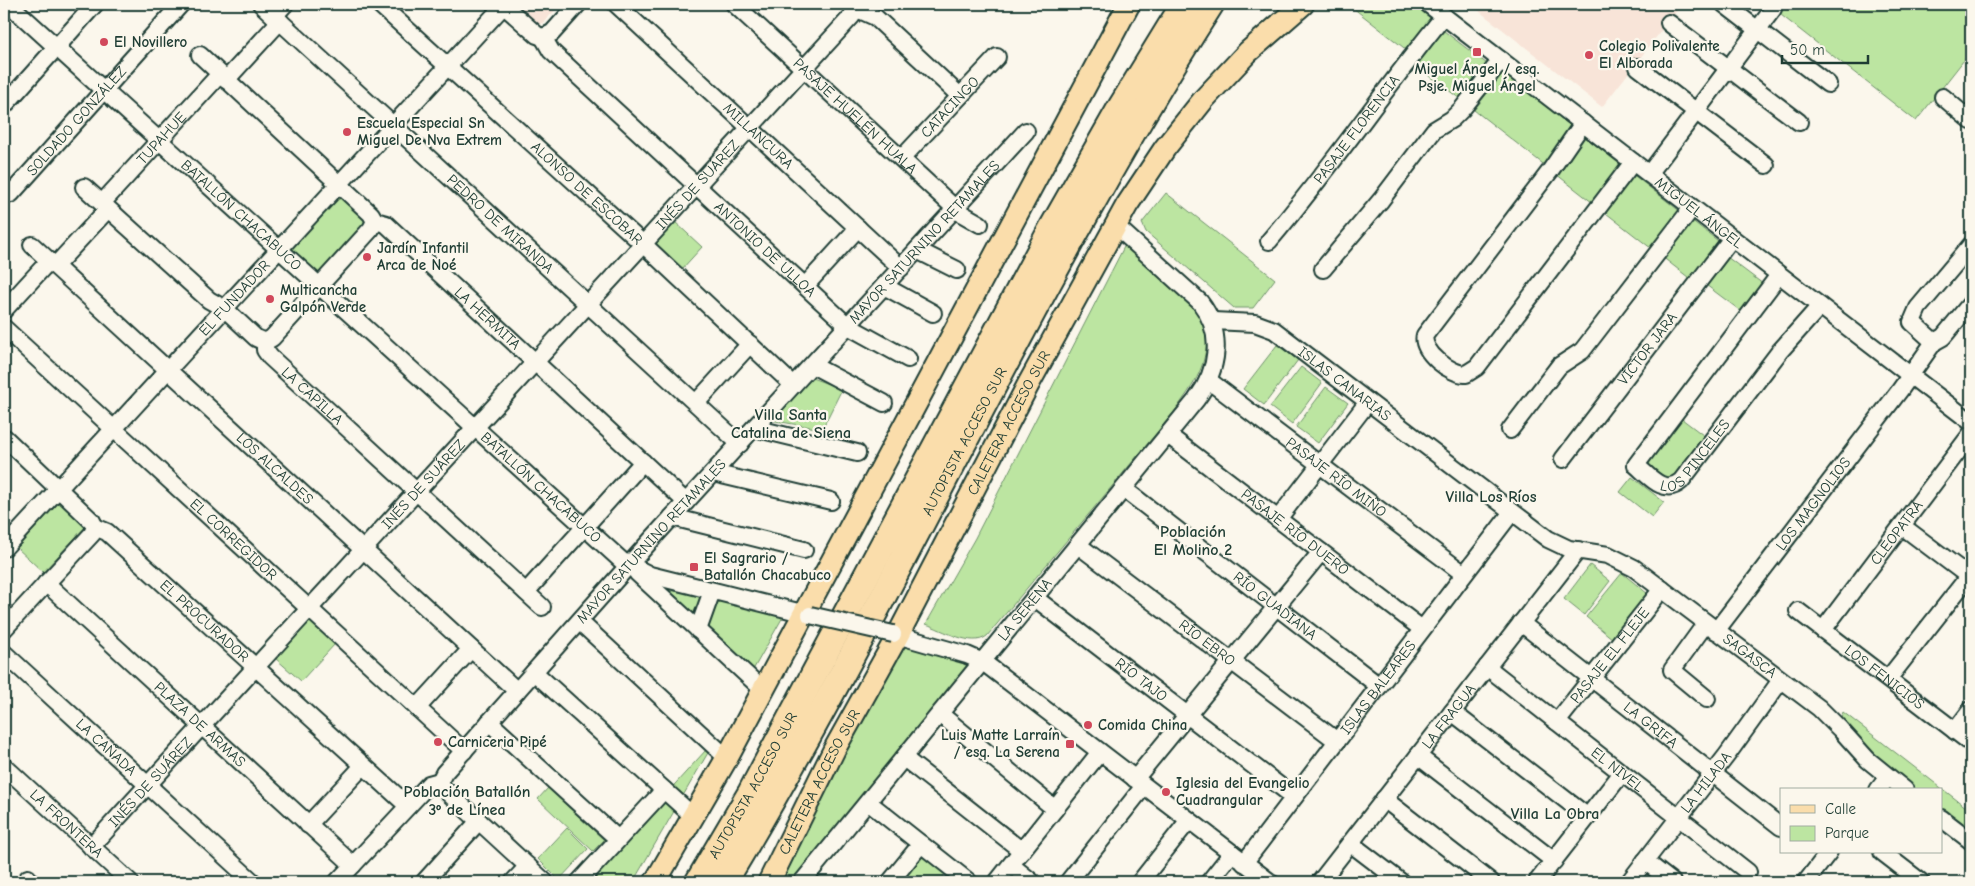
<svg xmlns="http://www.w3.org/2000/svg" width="1975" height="886" font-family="'Comic Neue',sans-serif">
<rect width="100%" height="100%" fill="#fbf7ec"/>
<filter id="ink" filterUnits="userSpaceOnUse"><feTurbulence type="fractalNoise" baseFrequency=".02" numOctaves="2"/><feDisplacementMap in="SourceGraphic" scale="10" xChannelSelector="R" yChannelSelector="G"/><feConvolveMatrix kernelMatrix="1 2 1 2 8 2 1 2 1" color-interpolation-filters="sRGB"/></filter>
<g filter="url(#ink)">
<g fill="#f8e4d8">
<polygon points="516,4 561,4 543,23 539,24"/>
<polygon points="1470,4 1682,4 1602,107"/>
</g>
<g fill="#bce5a1" stroke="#6e916a">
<polygon points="1348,4 1413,4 1433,19 1408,51"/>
<polygon points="1767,4 1971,4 1971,51 1916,121"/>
<polygon points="1444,31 1491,67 1464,102 1414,64 1437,33"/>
<polygon points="1503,73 1722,244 1693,281 1474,110"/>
<polygon points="1166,193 1275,279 1253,308 1234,308 1146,232 1142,223"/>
<polygon points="340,194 369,221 319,275 290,247"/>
<polygon points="674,221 702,247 681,270 652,244"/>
<path d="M1126 243 1191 305 1207 326C1208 367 1196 381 1174 412L987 636C972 648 943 630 926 624L975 538Z"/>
<polygon points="1727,257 1763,284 1742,312 1706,285"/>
<polygon points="1277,345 1298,360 1264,405 1243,389"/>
<polygon points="1301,367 1322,383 1292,424 1270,407"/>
<polygon points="809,377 842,389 822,429 770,420"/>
<polygon points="1326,387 1348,403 1318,443 1296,427"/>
<polygon points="1682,419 1707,438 1672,483 1650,470 1649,462"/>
<polygon points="1632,477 1664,502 1652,517 1620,492"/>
<polygon points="61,500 88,524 43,572 17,548"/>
<polygon points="1590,565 1610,581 1584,615 1564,599"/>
<polygon points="1622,573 1648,594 1613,639 1586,617"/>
<polygon points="663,586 701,597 692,617"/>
<polygon points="713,595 784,615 753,670 703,626"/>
<polygon points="310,621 335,644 301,681 275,658"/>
<polygon points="906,643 971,660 971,665 793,882 782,882 850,739"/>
<polygon points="1843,712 1971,811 1971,832 1941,808 1941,790 1917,790 1866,751 1841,717"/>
<polygon points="706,750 709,751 633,882 586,882"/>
<polygon points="548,788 604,840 593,851 538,799"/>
<polygon points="567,828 588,849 559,880 538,859"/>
<polygon points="921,854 945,874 939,882 899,882"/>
</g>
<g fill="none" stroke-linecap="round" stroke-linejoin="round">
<defs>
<g id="minor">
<path id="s1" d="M9 4 622 561 650 575 810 615"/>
<path id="s2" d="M261 4 740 444"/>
<path id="s3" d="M379 4 643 244 793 385"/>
<polyline points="502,4 537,35 543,37"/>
<path id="s4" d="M616 4 901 268"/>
<path id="s5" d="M734 4 959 212 980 224"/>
<path id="s6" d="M1428 4 1971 422"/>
<polyline points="1724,4 1828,84"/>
<polyline points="855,8 875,17 960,96"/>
<polyline points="274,16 285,4"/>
<polyline points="1669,23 1799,122"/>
<path id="s7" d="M543 37 551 51 848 326 908 359"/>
<polyline points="543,37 552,33 578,4"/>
<polyline points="200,55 371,214 375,221"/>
<polyline points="1638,67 1766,165"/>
<polyline points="226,80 280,21"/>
<polyline points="1943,97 1971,121"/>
<polyline points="4,106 95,4"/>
<path d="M1583 123 1550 171 1425 335C1420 351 1451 375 1466 374L1477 367 1633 162"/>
<path id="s8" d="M902 158 997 57"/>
<polyline points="1649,174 1773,9"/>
<polyline points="84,187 209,300 225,309 256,338 265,342"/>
<path id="s9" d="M11 194 181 4"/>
<path id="s10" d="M102 203 220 74"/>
<path id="s11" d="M375 221 386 224 686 502"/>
<path id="s12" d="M1269 241C1331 168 1384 89 1444 16"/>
<path id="s13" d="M32 245 517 691"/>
<polyline points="1971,245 1918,308 1912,322 1934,342 1943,337 1971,303"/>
<polyline points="917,250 957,270"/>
<polyline points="55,266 108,209"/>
<polyline points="1323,269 1381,200 1434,130 1452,119 1462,109 1501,60"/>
<path id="s14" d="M1779 275 1636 465C1649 476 1664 496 1681 481L1780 351 1820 306"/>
<polyline points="805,286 858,228"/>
<polyline points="884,286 933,313"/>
<polyline points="4,310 49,261"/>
<path id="s15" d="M1213 321 1255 323 1274 330 1548 539 1569 549 1608 555 1634 568 1819 708 1840 729 1868 760 1905 790"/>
<path id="s16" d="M4 328 464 751"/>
<path id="s17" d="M265 342V350L270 357 542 607"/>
<polyline points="265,342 272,338 371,229 375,221"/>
<polyline points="812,365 884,403"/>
<path id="s18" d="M1208 380 1464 574"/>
<polyline points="696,403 750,344"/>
<polyline points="754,428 857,453"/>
<polyline points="1510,430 1559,366 1582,351 1692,208"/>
<path id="s19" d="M1168 435 1422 629"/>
<polyline points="4,437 92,521 95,527"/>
<path id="s20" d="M1563 459 1732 238"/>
<polyline points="713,473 831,501"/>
<path id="s21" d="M1124 489 1379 686"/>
<polyline points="672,517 804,550"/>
<polyline points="1278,519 1368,402"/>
<polyline points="1902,526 1971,578"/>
<path id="s22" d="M95 527 107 532 408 806"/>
<path id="s23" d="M1078 545 1337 741"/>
<path id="s24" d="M4 548 505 4"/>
<polyline points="637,573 762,689"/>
<path id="s25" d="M46 583 353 865"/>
<polyline points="526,592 643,462"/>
<path id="s26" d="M1035 598 1294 797"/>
<path id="s27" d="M1798 611 1971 743"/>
<polyline points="580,622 727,758"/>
<path id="s28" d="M1521 623 1781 827"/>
<polyline points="1706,623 1672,670 1707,699"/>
<polyline points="4,629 92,534 95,527"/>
<polyline points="698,630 712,591"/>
<path id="s29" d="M1823 630 1971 434"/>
<path id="s30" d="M1716 631 1900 390 1934 342"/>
<polyline points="893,634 967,655 983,662 1270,882"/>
<path id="s31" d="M4 653 253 882"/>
<path id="s32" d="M1487 667 1748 872"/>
<polyline points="534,672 694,817"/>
<polyline points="1888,679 1969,576"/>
<polyline points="417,708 471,649"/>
<polyline points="1452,712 1588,817"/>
<polyline points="940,714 1055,809"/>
<polyline points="489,722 618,839"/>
<path id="s33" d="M1557 722 1662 589"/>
<polyline points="1955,731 1971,710"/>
<polyline points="1418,756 1554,861"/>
<polyline points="904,758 1022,851"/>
<path id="s34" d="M4 766 130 882"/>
<polyline points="1135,779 1321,552"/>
<path id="s35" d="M440 781 444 773 652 539 1026 131"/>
<polyline points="440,781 443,788 545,882"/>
<polyline points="1878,790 1888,777"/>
<polyline points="1384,799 1491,882"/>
<polyline points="868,802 969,882"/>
<polyline points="1941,818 1971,841"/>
<polyline points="308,825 363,766"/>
<polyline points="1350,843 1401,882"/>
<path id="s36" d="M91 847 852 16 855 8"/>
<polyline points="1882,852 1921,882"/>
<polyline points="1645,861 1672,882"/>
<path id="s37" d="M1244 863 1512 512"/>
<polyline points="1011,865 1032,882"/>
<polyline points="25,882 28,878"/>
<polyline points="337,882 429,784 440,781"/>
<polyline points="424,882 479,821"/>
<polyline points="513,882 528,866"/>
<polyline points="579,882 664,790"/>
<path id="s38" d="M802 882 1196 400C1219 369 1224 333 1200 302L1116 226"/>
<polyline points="890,882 921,844"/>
<polyline points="997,882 1100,752"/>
<polyline points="1068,882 1144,786"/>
<polyline points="1140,882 1189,820"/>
<polyline points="1209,882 1232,853"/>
<path id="s39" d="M1320 882 1578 550"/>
<polyline points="1537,882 1622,773"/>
<path id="s40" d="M1629 882 1727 755 1781 680"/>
<polyline points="1806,882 1829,852"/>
</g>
<g id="major">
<polyline points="655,882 727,758 1129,4"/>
<path id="s41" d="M769 882 834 750 898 635 1028 385 1127 205 1165 148 1204 99 1248 52 1303 4"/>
</g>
<g id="highway">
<path id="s42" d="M698 882 751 792 1052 228 1122 105 1184 4"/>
<path id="s43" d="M724 882C897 595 1030 286 1211 4"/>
</g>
</defs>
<use href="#minor" stroke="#1f3d34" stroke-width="20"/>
<use href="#major" stroke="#1f3d34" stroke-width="25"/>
<use href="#highway" stroke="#1f3d34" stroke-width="29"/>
<use href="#minor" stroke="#fbf7ec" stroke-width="16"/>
<use href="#major" stroke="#faddab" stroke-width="21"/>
<use href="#highway" stroke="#faddab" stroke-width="25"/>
<defs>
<polyline id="minor-bridge" points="810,615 893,634"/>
</defs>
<use href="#minor-bridge" stroke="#1f3d34" stroke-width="20" stroke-linecap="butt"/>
<use href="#minor-bridge" stroke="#fbf7ec" stroke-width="16"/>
</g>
</g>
<g fill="#d1495b" stroke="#fbf7ec" stroke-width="2">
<circle cx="104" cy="42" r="5"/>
<rect x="1472" y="47" width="10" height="10" rx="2.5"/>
<circle cx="1589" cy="55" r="5"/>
<circle cx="347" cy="132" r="5"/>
<circle cx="367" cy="257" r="5"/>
<circle cx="270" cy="299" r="5"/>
<rect x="689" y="562" width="10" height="10" rx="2.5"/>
<circle cx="1088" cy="725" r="5"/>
<circle cx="438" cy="742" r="5"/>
<rect x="1065" y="739" width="10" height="10" rx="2.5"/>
<circle cx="1166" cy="792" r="5"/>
</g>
<g text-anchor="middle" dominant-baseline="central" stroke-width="4.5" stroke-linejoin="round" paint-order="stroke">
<g font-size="15" font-weight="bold" fill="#1f3d34" stroke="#fbf7ec" text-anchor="start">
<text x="114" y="42">El Novillero</text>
<text x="1599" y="46">Colegio Polivalente<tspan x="1599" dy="17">El Alborada</tspan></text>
<text x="1477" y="69" text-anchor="middle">Miguel Ángel / esq.<tspan x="1477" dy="17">Psje. Miguel Ángel</tspan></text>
<text x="357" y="123">Escuela Especial Sn<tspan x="357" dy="17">Miguel De Nva Extrem</tspan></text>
<text x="377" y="248">Jardín Infantil<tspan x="377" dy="17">Arca de Noé</tspan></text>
<text x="280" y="290">Multicancha<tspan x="280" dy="17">Galpón Verde</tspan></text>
<text x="704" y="558">El Sagrario /<tspan x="704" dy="17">Batallón Chacabuco</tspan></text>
<text x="1098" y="725">Comida China</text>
<text x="1060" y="735" text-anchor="end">Luis Matte Larraín<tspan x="1060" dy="17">/ esq. La Serena</tspan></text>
<text x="448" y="742">Carniceria Pipé</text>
<text x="1176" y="783">Iglesia del Evangelio<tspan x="1176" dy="17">Cuadrangular</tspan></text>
</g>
<g font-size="15" fill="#1f3d34" stroke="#fbf7ec">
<text stroke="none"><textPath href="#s8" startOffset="70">CATACINGO</textPath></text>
<text stroke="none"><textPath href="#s5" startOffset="165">PASAJE HUELÉN HUALA</textPath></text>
<text stroke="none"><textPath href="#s9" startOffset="98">SOLDADO GONZÁLEZ</textPath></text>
<text stroke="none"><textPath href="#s12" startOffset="142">PASAJE FLORENCIA</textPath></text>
<text stroke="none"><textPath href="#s4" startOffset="194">MILLANCURA</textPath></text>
<text stroke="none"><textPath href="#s10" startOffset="88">TUPAHUE</textPath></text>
<text stroke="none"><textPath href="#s36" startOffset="898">INÉS DE SUÁREZ</textPath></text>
<text stroke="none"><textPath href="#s3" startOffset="281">ALONSO DE ESCOBAR</textPath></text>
<text stroke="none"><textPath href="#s6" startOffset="342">MIGUEL ÁNGEL</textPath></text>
<text stroke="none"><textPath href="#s1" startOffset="314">BATALLÓN CHACABUCO</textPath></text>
<text stroke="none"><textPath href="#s2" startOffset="325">PEDRO DE MIRANDA</textPath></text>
<text stroke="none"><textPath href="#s35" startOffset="725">MAYOR SATURNINO RETAMALES</textPath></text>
<text stroke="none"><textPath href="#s7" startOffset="308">ANTONIO DE ULLOA</textPath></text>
<text stroke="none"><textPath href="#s24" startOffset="340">EL FUNDADOR</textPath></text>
<text stroke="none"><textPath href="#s11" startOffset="150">LA HERMITA</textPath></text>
<text stroke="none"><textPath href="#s20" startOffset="139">VÍCTOR JARA</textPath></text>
<text stroke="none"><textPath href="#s15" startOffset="151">ISLAS CANARIAS</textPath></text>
<text stroke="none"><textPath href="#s17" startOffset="74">LA CAPILLA</textPath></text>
<text stroke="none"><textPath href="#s41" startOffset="518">CALETERA ACCESO SUR</textPath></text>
<text stroke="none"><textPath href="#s43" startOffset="502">AUTOPISTA ACCESO SUR</textPath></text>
<text stroke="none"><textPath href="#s14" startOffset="318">LOS PINCELES</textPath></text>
<text stroke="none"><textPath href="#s13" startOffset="330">LOS ALCALDES</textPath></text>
<text stroke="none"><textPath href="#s18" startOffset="161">PASAJE RÍO MIÑO</textPath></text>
<text stroke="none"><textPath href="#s36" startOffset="492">INÉS DE SUÁREZ</textPath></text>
<text stroke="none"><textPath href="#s1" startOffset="719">BATALLÓN CHACABUCO</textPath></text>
<text stroke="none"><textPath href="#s30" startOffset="160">LOS MAGNOLIOS</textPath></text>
<text stroke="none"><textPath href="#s19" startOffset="160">PASAJE RÍO DUERO</textPath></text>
<text stroke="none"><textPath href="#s29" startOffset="122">CLEOPATRA</textPath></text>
<text stroke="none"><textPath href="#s16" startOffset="312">EL CORREGIDOR</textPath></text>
<text stroke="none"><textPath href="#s35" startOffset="320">MAYOR SATURNINO RETAMALES</textPath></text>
<text stroke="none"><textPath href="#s21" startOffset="191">RÍO GUADIANA</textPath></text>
<text stroke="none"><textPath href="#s38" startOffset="352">LA SERENA</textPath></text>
<text stroke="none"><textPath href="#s22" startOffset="145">EL PROCURADOR</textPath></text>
<text stroke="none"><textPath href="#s23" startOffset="162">RÍO EBRO</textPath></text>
<text stroke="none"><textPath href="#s33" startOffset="85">PASAJE EL FLEJE</textPath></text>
<text stroke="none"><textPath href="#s15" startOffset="644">SAGASCA</textPath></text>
<text stroke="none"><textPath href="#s27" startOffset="109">LOS FENICIOS</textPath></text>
<text stroke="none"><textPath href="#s26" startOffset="134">RÍO TAJO</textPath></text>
<text stroke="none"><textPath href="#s37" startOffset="221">ISLAS BALEARES</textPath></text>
<text stroke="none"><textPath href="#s39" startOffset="210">LA FRAGUA</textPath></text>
<text stroke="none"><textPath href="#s25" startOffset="209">PLAZA DE ARMAS</textPath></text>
<text stroke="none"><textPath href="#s28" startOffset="165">LA GRIFA</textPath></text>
<text stroke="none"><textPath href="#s31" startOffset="139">LA CAÑADA</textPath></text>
<text stroke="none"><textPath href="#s32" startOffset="166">EL NIVEL</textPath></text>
<text stroke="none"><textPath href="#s36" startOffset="88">INÉS DE SUÁREZ</textPath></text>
<text stroke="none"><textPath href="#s41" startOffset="112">CALETERA ACCESO SUR</textPath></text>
<text stroke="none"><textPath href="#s40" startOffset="126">LA HILADA</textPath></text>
<text stroke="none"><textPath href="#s42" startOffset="111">AUTOPISTA ACCESO SUR</textPath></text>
<text stroke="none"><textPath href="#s34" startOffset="85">LA FRONTERA</textPath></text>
</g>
<g font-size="16" font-weight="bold" fill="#1f3d34" stroke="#fbf7ec">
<text x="791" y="415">Villa Santa<tspan x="791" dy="18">Catalina de Siena</tspan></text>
<text x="1491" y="497">Villa Los Ríos</text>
<text x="1193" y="532">Población<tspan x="1193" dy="18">El Molino 2</tspan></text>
<text x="467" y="792">Población Batallón<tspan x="467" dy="18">3º de Línea</tspan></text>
<text x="1555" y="814">Villa La Obra</text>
</g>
</g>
<rect width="1975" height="886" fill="none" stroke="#fbf7ec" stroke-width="20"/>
<rect x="10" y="10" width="1955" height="866" fill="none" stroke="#1f3d34" stroke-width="2" filter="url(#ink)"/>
<rect x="1780" y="788" width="162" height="65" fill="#fbf7ec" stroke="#a3ada2"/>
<rect x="1790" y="805" width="25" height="8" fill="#faddab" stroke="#a3ada2"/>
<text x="1825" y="814" font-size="15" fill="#1f3d34">Calle</text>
<rect x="1790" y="826" width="25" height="15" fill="#bce5a1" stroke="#a3ada2"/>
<text x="1825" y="838" font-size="15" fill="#1f3d34">Parque</text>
<path d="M1782 55v8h86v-8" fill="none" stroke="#1f3d34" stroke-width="2.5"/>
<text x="1790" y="55" font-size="15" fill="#1f3d34" stroke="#fbf7ec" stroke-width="4" paint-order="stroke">50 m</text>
</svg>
